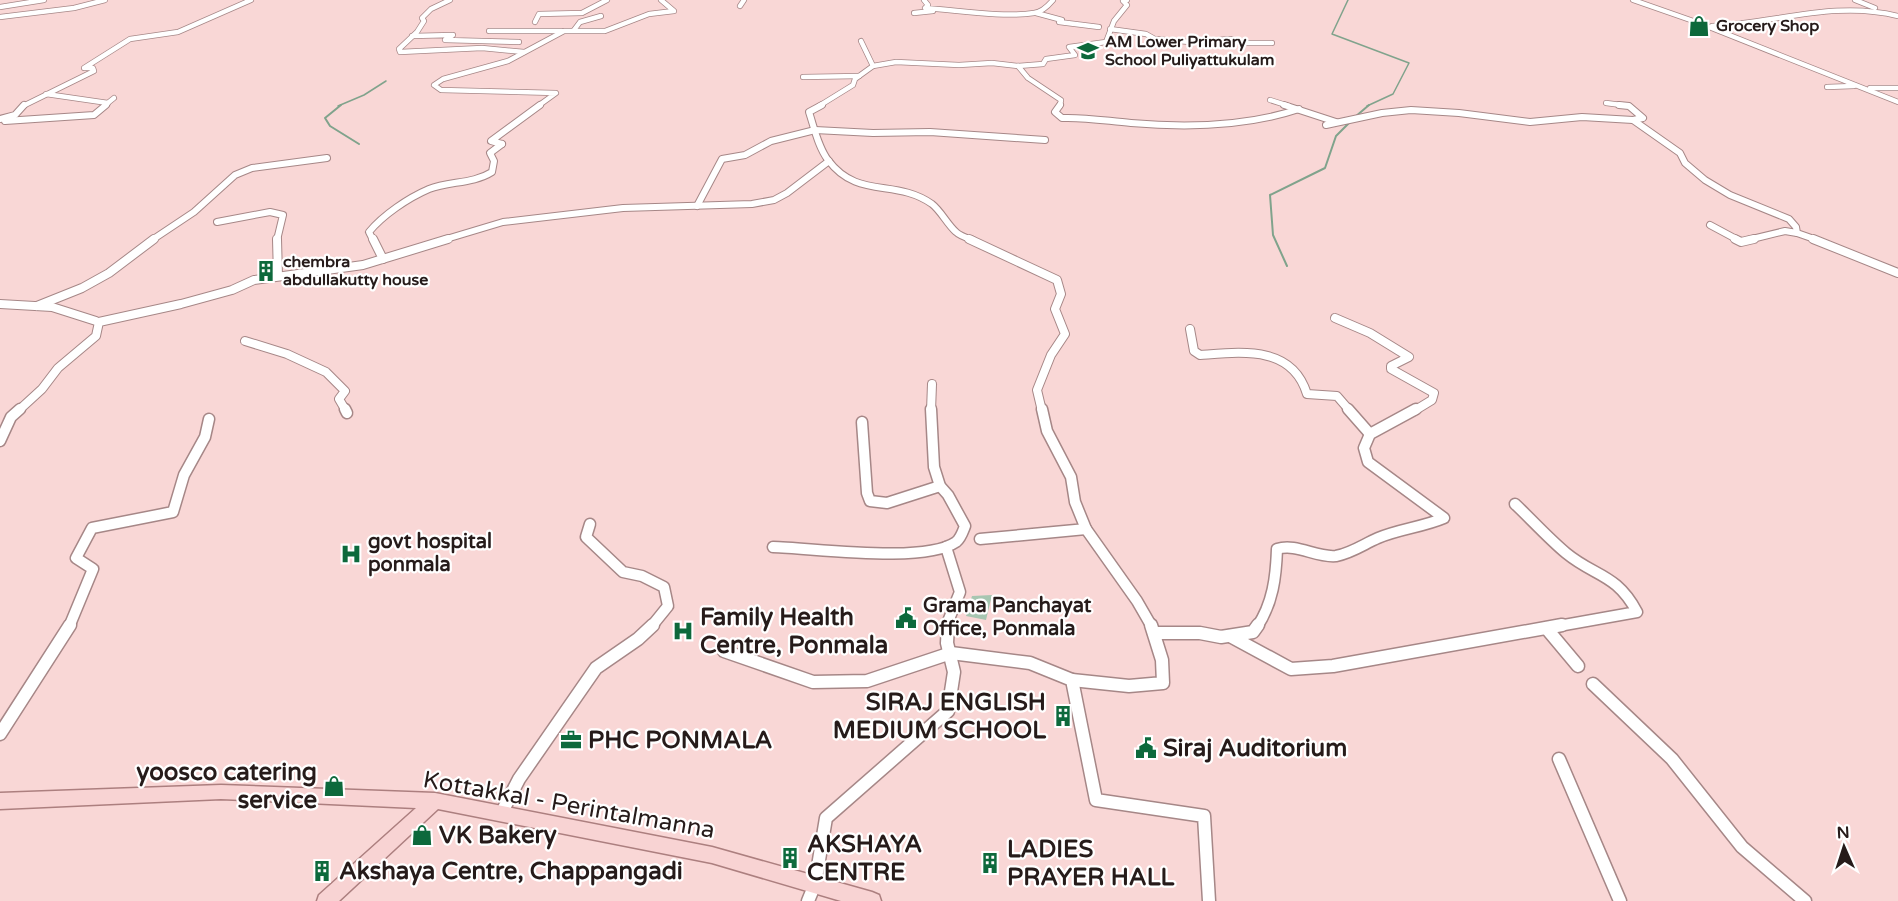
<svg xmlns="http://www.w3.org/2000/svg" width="1898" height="901" font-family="'Varela Round',sans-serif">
<rect width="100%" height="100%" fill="#f9d7d6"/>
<polygon fill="#a7c6b1" points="992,595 986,620 966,616 972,596"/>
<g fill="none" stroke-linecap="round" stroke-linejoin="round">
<g stroke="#80a38c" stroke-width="1.5">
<polyline points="1348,0 1332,34 1409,63 1393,94 1367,106"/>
<polyline points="338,106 364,95 386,81"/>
</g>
<g stroke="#80a38c" stroke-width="2">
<polyline points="341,105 325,118 330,126 359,144"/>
<polyline points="1355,117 1369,105"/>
<polyline points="1287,266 1273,235 1270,195 1325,168 1336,136 1350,122"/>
</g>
<defs>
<g id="minor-far4">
<polyline points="450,0 431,9 422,18 424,21 417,32 399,49 400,52 482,48 524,52"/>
<path d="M924 0 928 5 925 8C957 10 1003 18 1034 13 1042 12 1048 6 1053 0"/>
<polyline points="1633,0 1699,23 1898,102"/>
<polyline points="1855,0 1875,8"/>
<polyline points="740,6 744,0"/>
<polyline points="0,7 44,0"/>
<polyline points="914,13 933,11"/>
<polyline points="1036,13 1062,20 1059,22 1099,27"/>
<polyline points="0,17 74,8 105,0"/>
<polyline points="535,22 539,14 582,13 607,0"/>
<path d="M1712 26C1776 23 1835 0 1898 16"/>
<polyline points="1110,29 1146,34 1155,39 1190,42 1230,39 1245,43 1272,43"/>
<polyline points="574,30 580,22 601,16"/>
<polyline points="489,31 562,31"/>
<polyline points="412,36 453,35 445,40 519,42"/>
<polyline points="861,41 873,66"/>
<polyline points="1018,66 1028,78 1061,100 1060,106"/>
<polyline points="803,77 859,76"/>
<polyline points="1827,87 1854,86"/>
<polyline points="1870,88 1898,88"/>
<polyline points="46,94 108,103"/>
<polyline points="1270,100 1289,106"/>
<polyline points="1606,103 1629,106"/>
<polyline points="23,106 94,71 93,68 84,68 130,39 178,32 251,0"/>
<polyline points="104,106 114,98"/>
<polyline points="538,106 556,93 441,90 434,85 443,79 508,61 564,31 605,31 649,14 674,11 661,0"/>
<polyline points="819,106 853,85 855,79 873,66 896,62 959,65 992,63 1018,66 1043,64 1046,59 1075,55 1069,47 1106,42 1114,21 1127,5 1123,1 1127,0"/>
</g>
<g id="minor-far3">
<path d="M822 105 809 112C814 127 818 147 828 160 858 200 895 178 932 204 941 211 947 224 956 232 960 236 967 238 973 240"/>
<path d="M1060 105 1055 112 1062 118C1085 117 1107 121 1131 123 1187 128 1245 127 1299 109"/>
<polyline points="1284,105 1336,122"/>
<polyline points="1619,105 1629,106 1643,118 1633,120"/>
<polyline points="0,119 15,115 24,105"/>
<polyline points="5,121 94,115 106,105"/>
<polyline points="1326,125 1382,113 1411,110 1459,113 1530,122 1582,117 1633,120 1680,153 1685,163 1705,180 1730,195 1789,219 1796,227 1797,233 1817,240"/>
<polyline points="502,144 491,141 540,105"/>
<polyline points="697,206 722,159 745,155 771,141 815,130 873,133 930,132 1045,140"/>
<polyline points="217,222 270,212 283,215 277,240"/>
<polyline points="1710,225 1738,240"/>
<polyline points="152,240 194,212 235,175 252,168 327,158"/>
<path d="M373 240 369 232C383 215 408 198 429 189 449 181 473 184 492 172L494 161 490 153 502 144"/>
<polyline points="443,240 503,222 623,208 752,204 774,200 787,193 829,161"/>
<polyline points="1748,240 1785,231 1797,233"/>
</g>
<g id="minor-far2">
<polyline points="277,239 278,276"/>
<polyline points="373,239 383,259"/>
<polyline points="969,239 1057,280 1061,294 1055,309 1065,334 1051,355 1037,390 1042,411"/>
<polyline points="1735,239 1741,242 1754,239"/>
<polyline points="1813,239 1898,273"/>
<polyline points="0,304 52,307 96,321"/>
<polyline points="37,306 82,288 109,273 154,239"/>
<polyline points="1335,318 1370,333 1409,357 1391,366 1391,369 1434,393 1432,400 1414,411"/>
<path d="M1190 329 1194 351 1200 355C1242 352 1292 345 1307 394L1337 396 1350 411"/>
<polyline points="245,341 287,354 326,372 345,391 339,399 346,411"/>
<polyline points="18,411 42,389 58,368 96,336 99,322 181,304 232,290 254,280 363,265 448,239"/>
<polyline points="931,411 932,384"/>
</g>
<g id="minor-far1">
<polyline points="345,409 347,413"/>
<polyline points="1348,409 1370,434"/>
<polyline points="862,422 867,493 870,501 887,503 940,486"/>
<polyline points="0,441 11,417 20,409"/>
<path d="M1515 504C1532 520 1548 538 1566 553 1595 577 1616 573 1637 612L1553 627"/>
<polyline points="590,524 586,537 623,572 642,576 664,587 668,606 651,627"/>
<polyline points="1086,529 1137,601 1152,627"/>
<polyline points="980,539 1086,529 1075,502 1071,477 1047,431 1042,409"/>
<path d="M773 547C814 548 924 564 956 542 961 538 963 531 965 526L948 495 940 486 934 467 931 409"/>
<polyline points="946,547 960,592 949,619 948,627"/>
<polyline points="69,627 93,569 76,558 92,528 173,512 184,475 205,437 209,419"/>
<path d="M1257 627C1273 603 1276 577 1277 549 1297 543 1316 558 1336 556 1352 553 1364 544 1378 538 1399 529 1423 527 1444 518L1368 462 1364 448 1370 434 1416 409"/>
</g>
<g id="minor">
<polyline points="1547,629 1578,666"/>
<polyline points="1154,633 1200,633 1221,637 1253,632 1258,625"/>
<polyline points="1230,636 1291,669 1333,666 1562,625"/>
<polyline points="724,651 813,682 867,681 951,653 1030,663 1072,680 1096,800 1204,816 1209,901"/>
<polyline points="1072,680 1129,686 1163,683 1162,660 1151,625"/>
<polyline points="1593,684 1672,759 1742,847 1805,901"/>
<polyline points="0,734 70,625"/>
<polyline points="1559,759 1620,901"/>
<polyline points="501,814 519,779 596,668 638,639 653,625"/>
<polyline points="808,901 815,884 826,818 948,711 954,672 947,643 948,625"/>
</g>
<polygon id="major" points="221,785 435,793 712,847 872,892 879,895 881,901 841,901 712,863 438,809 339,901 317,901 319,895 416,808 221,799 0,809 0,793"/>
</defs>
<use href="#minor-far4" stroke="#a68787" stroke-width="6"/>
<use href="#minor-far3" stroke="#a68787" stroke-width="8"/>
<use href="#minor-far2" stroke="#a68787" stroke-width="10"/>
<use href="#minor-far1" stroke="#a68787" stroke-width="13"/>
<use href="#minor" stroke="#a68787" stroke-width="15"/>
<use href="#major" stroke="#ac7f7f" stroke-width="3"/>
<use href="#minor-far4" stroke="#fff" stroke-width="4.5"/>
<use href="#minor-far3" stroke="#fff" stroke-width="6"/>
<use href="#minor-far2" stroke="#fff" stroke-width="8"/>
<use href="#minor-far1" stroke="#fff" stroke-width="10"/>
<use href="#minor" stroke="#fff" stroke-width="12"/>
<use href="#major" fill="#f8d3d3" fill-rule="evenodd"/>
</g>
<defs>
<symbol id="shop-bare" viewBox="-9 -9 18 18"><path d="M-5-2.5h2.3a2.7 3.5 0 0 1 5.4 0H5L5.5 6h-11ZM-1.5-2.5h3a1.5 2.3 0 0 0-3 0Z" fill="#0d693c" stroke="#fff" stroke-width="2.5" paint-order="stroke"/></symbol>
<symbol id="school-bare" viewBox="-9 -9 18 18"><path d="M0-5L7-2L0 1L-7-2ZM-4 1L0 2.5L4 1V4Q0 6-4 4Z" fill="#0d693c" stroke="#fff" stroke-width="2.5" paint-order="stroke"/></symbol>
<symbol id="building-bare" viewBox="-9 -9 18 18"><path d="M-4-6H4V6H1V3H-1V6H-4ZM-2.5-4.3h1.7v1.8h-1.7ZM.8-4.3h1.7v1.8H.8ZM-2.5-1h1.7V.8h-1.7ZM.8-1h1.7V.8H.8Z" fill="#0d693c" stroke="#fff" stroke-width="2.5" paint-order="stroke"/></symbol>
<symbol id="hospital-bare" viewBox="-9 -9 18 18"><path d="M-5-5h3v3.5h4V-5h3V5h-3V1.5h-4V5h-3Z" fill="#0d693c" stroke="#fff" stroke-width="2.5" paint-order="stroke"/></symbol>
<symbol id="civic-bare" viewBox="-9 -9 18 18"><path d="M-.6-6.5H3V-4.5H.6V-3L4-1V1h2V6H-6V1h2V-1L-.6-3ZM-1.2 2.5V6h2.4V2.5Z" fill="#0d693c" stroke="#fff" stroke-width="2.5" paint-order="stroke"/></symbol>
<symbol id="office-bare" viewBox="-9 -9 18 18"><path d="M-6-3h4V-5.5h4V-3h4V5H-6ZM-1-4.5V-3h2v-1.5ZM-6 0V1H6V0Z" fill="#0d693c" stroke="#fff" stroke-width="2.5" paint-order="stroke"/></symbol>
</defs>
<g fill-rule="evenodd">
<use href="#shop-bare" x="1684" y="11" width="30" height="30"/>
<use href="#school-bare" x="1073" y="36" width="30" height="30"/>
<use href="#building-bare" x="251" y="256" width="30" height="30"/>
<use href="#hospital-bare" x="336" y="539" width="30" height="30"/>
<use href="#civic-bare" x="891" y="603" width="30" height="30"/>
<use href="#hospital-bare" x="668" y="616" width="30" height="30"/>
<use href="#building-bare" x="1048" y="701" width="30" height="30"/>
<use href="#office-bare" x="556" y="725" width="30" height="30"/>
<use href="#civic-bare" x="1131" y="733" width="30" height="30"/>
<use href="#shop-bare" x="319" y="771" width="30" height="30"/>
<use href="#shop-bare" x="407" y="820" width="30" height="30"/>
<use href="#building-bare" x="775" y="843" width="30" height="30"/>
<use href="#building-bare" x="975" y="848" width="30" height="30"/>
<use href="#building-bare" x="307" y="856" width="30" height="30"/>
</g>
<g text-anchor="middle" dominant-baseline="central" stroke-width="4.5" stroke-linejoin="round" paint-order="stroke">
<g font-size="16" font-weight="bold" fill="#261b1a" stroke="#fff" text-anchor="start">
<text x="1716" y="26">Grocery Shop</text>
<text x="1105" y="42">AM Lower Primary<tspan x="1105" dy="18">School Puliyattukulam</tspan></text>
<text x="283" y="262">chembra<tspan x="283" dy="18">abdullakutty house</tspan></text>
</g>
<g font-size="20" font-weight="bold" fill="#261b1a" stroke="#fff" text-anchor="start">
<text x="368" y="542">govt hospital<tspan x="368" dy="23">ponmala</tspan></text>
<text x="923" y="606">Grama Panchayat<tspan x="923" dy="23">Office, Ponmala</tspan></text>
</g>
<g font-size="24" font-weight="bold" fill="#261b1a" stroke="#fff" text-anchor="start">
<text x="700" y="617">Family Health<tspan x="700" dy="28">Centre, Ponmala</tspan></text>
<text x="1046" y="702" text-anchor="end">SIRAJ ENGLISH<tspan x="1046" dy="28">MEDIUM SCHOOL</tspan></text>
<text x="588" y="740">PHC PONMALA</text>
<text x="1163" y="748">Siraj Auditorium</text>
<text x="317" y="772" text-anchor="end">yoosco catering<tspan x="317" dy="28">service</tspan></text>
<text x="439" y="835">VK Bakery</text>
<text x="807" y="844">AKSHAYA<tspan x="807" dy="28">CENTRE</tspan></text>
<text x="1007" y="849">LADIES<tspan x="1007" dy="28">PRAYER HALL</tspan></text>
<text x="339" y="871">Akshaya Centre, Chappangadi</text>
</g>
<g font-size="24" fill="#261b1a" stroke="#fff">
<text transform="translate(569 805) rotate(10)">Kottakkal - Perintalmanna</text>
</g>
</g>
<g transform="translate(1844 847) rotate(357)" stroke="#ffffff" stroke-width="4.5" paint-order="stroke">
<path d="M0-4.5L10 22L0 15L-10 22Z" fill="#261b1a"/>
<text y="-9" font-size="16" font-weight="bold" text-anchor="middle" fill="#261b1a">N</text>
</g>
</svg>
